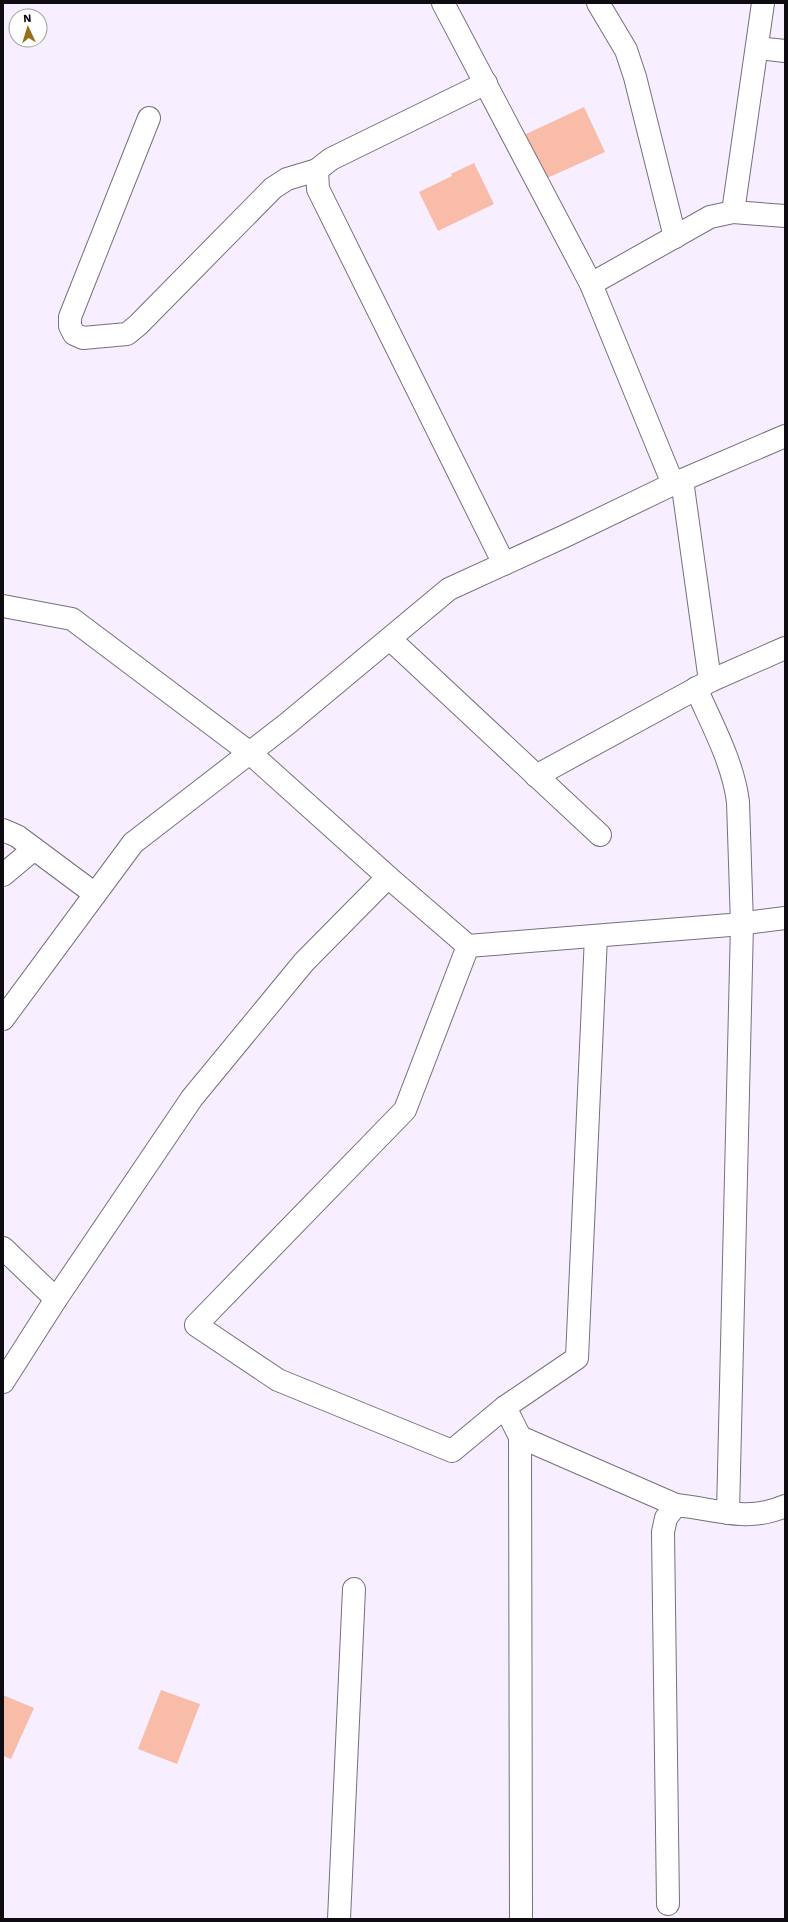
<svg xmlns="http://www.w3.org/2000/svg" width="788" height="1922" font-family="'Work Sans',sans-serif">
<rect width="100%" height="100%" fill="#f7efff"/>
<g fill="#f9bca8">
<polygon points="584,107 605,152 545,179 524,135"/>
<polygon points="474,163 494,204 438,231 419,192 452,176 451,174"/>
<polygon points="161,1690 200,1704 177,1764 138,1749"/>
<polygon points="3,1695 34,1708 11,1759 3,1756"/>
</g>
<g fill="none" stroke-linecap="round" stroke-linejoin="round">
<defs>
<g id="minor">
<polyline points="443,3 591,284 673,484 785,436"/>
<polyline points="598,3 626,50 635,77 675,237"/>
<polyline points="763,3 733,212 785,216"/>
<polyline points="757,48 785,51"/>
<polyline points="149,118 70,317 70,326 74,334 83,338 127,334 138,325 273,188 287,179 317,170 331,159 486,83"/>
<polyline points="317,170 318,189 504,564"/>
<polyline points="591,284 710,217 733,212"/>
<polyline points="682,480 710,681"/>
<polyline points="3,606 72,619 250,753 388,877 304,962 192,1098 56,1299 3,1382"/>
<polyline points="390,639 600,835"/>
<path d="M696 688C712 725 733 762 738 802L742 924 728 1513"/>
<polyline points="536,776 710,681 785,648"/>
<polyline points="3,830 17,836 95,894"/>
<polyline points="3,875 34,849"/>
<polyline points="388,877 468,946 730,925 785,918"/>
<polyline points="468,946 405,1110 196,1325 278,1380 452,1451 505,1407 577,1358 596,936"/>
<polyline points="3,1019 133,843 287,724 449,589 565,536 673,484"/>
<polyline points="3,1248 56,1299"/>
<polyline points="505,1407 520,1437 521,1919"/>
<polyline points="520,1437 676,1505"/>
<path d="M668 1904 663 1532 666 1518 676 1505C716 1509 747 1523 785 1506"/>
<polyline points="339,1919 354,1589"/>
</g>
</defs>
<use href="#minor" stroke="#776f7d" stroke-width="24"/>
<use href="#minor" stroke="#fff" stroke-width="22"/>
</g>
<rect width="788" height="1922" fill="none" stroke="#0f0c11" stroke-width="8"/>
<g transform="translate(28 28) rotate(356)"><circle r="19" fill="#ffffff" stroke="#9f9ea0"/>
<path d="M0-3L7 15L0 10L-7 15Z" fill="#986e1b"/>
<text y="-6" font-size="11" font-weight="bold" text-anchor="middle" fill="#0f0c11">N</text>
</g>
</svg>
